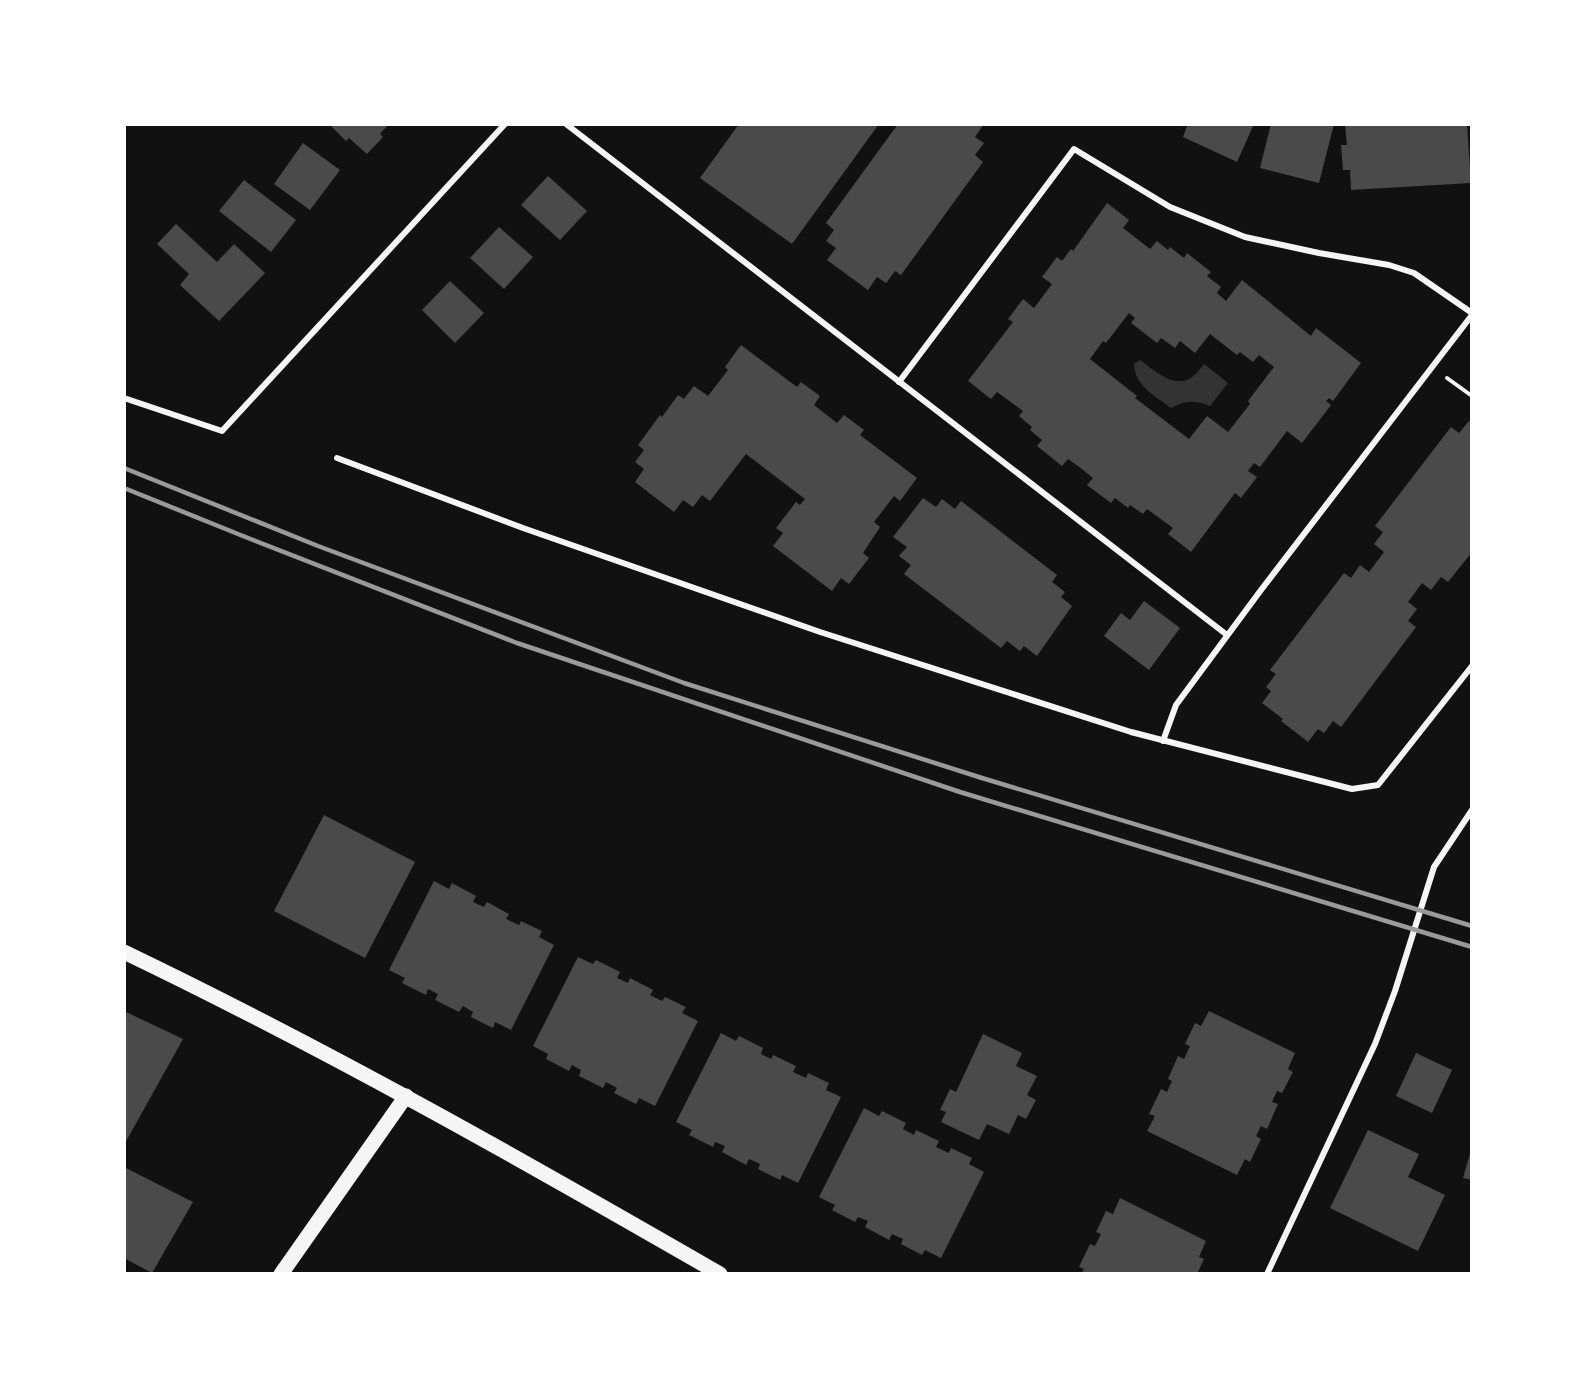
<svg xmlns="http://www.w3.org/2000/svg" width="1596" height="1398" font-family="Arial,sans-serif">
<rect width="100%" height="100%" fill="#111"/>
<path fill="#333" d="M1140 360C1163 377 1182 396 1204 364L1228 383 1210 406C1195 400 1186 400 1171 408 1155 396 1135 386 1134 364Z"/>
<g fill="#4a4a4a" fill-rule="evenodd">
<polygon points="329,124 389,124 380,134 383,137 367,154 349,138 346,141"/>
<polygon points="739,124 879,124 792,244 700,178"/>
<polygon points="898,124 984,124 975,137 984,143 975,155 983,162 901,275 895,271 886,283 877,277 868,290 827,260 836,248 826,241 834,230 826,223"/>
<polygon points="1188,124 1254,124 1237,162 1183,137"/>
<polygon points="1271,124 1334,124 1319,183 1260,168"/>
<polygon points="1345,124 1467,124 1471,183 1351,190 1350,170 1343,170 1341,145 1347,145"/>
<polygon points="303,143 340,170 310,210 274,184"/>
<polygon points="548,176 587,211 560,240 521,205"/>
<polygon points="244,180 296,220 271,252 219,211"/>
<path d="M1107 203 1129 220 1123 228 1150 249 1157 241 1168 250 1170 247 1184 258 1187 253 1211 272 1207 276 1221 287 1217 293 1226 301 1242 280 1311 336 1316 328 1361 363 1333 401 1329 398 1326 401 1331 405 1302 443 1287 431 1260 467 1254 463 1248 471 1257 477 1241 498 1235 493 1191 552 1168 534 1173 528 1147 509 1143 514 1130 505 1128 508 1115 498 1111 503 1087 485 1093 478 1082 469 1068 459 1062 466 1037 446 1042 440 1030 430 1032 427 1019 416 1023 411 997 392 991 399 968 381 1013 322 1008 319 1023 299 1034 308 1052 284 1042 277 1057 257 1062 261 1071 249 1073 251ZM1129 313 1135 318 1131 323 1157 343 1161 338 1175 348 1180 341 1195 353 1210 334 1237 355 1240 352 1253 362 1259 355 1274 367 1248 401 1250 404 1228 432 1207 416 1189 439 1135 398 1137 396 1090 359 1103 341 1106 343Z"/>
<polygon points="176,224 217,262 234,244 265,273 219,321 180,285 189,274 157,244"/>
<polygon points="499,227 533,257 504,289 470,258"/>
<polygon points="450,281 484,313 455,343 422,310"/>
<polygon points="741,345 797,387 801,382 820,396 814,405 837,423 844,415 864,430 860,435 917,478 900,501 894,496 874,522 880,527 863,553 869,558 849,584 841,578 832,591 773,546 783,533 776,528 796,502 800,505 805,499 746,454 710,501 702,495 693,507 683,500 674,512 635,482 644,469 635,462 644,450 638,445 660,415 662,417 678,395 684,399 694,386 708,396 728,370 725,367"/>
<polygon points="1469,421 1472,422 1472,552 1448,582 1441,577 1431,590 1422,583 1408,602 1417,609 1408,621 1416,627 1341,727 1333,721 1324,733 1318,729 1308,742 1281,721 1283,719 1262,703 1271,691 1266,687 1276,674 1270,670 1344,573 1351,578 1360,565 1369,572 1384,552 1374,544 1383,532 1375,526 1451,427 1459,433"/>
<polygon points="923,498 936,507 942,499 955,509 961,501 1057,575 1052,582 1065,592 1061,597 1072,606 1037,656 1024,646 1020,651 1007,641 1001,648 904,574 911,565 899,556 907,547 893,537"/>
<polygon points="1144,601 1180,628 1149,670 1104,636 1121,613 1130,620"/>
<polygon points="324,815 415,862 365,958 274,911"/>
<polygon points="434,881 449,889 452,883 476,896 473,902 484,907 487,902 509,914 506,919 519,925 521,921 542,931 539,937 554,945 511,1030 495,1022 493,1028 471,1017 473,1012 463,1006 459,1012 435,1000 438,994 428,989 426,995 402,983 405,978 389,970"/>
<polygon points="578,957 593,964 596,960 620,972 617,978 628,983 630,978 653,990 650,995 662,1001 665,997 686,1007 682,1013 698,1021 655,1106 639,1098 636,1104 614,1093 617,1088 606,1082 603,1088 579,1076 581,1070 572,1065 569,1071 546,1059 548,1054 533,1046"/>
<polygon points="124,1011 183,1039 124,1145"/>
<polygon points="1209,1011 1295,1053 1288,1069 1293,1072 1282,1093 1277,1091 1272,1102 1278,1104 1267,1129 1261,1126 1256,1136 1261,1139 1250,1162 1245,1159 1237,1175 1147,1131 1155,1116 1149,1114 1161,1089 1167,1092 1172,1081 1168,1079 1178,1056 1184,1059 1190,1046 1185,1044 1195,1023 1201,1026"/>
<polygon points="721,1033 736,1041 739,1036 763,1048 761,1054 771,1059 773,1055 796,1066 793,1072 806,1078 808,1073 829,1083 826,1090 841,1097 798,1183 782,1175 780,1180 758,1169 760,1164 749,1159 746,1165 722,1152 725,1146 715,1142 713,1147 689,1135 692,1130 676,1122"/>
<polygon points="983,1034 1022,1053 1016,1066 1037,1076 1027,1095 1036,1100 1026,1119 1018,1115 1009,1134 987,1124 979,1140 941,1122 946,1112 940,1110 950,1089 956,1092"/>
<polygon points="1416,1053 1452,1070 1432,1113 1396,1096"/>
<polygon points="864,1108 879,1116 882,1111 906,1123 903,1129 914,1135 916,1130 939,1141 936,1147 949,1153 951,1148 972,1158 969,1164 984,1172 941,1258 925,1250 922,1255 901,1244 903,1239 892,1234 889,1240 865,1227 868,1221 858,1217 855,1222 832,1210 835,1205 819,1197"/>
<polygon points="1368,1130 1419,1154 1408,1177 1445,1195 1418,1251 1330,1208"/>
<polygon points="1471,1150 1472,1150 1472,1180 1463,1178"/>
<polygon points="124,1167 193,1202 152,1273 124,1258"/>
<polygon points="1120,1198 1206,1241 1199,1257 1204,1259 1197,1274 1081,1274 1084,1269 1079,1267 1090,1244 1095,1246 1101,1234 1096,1232 1106,1211 1113,1214"/>
</g>
<g fill="none" stroke-linecap="round" stroke-linejoin="round">
<polyline stroke="#f5f5f5" stroke-width="4" points="1447,378 1472,396"/>
<g stroke="#f5f5f5" stroke-width="6">
<polyline points="566,124 1227,635"/>
<polyline points="899,382 1074,149 1170,207 1245,237 1319,253 1389,265 1414,273 1472,313"/>
<polyline points="124,398 222,431 505,124"/>
<polyline points="337,458 523,528 820,632 1131,732 1352,789 1378,785 1472,666"/>
<polyline points="1163,741 1176,705 1261,590 1472,315"/>
<polyline points="1267,1274 1375,1044 1395,991 1434,867 1472,810"/>
</g>
<g stroke="#f5f5f5" stroke-width="15">
<path d="M124 952C328 1050 524 1161 720 1274"/>
<polyline points="281,1274 406,1096"/>
</g>
<g stroke="#9a9a9a" stroke-width="4.5">
<polyline points="124,468 318,546 684,683 982,778 1472,926"/>
<polyline points="124,488 243,536 517,643 960,792 1472,947"/>
</g>
</g>
<rect width="1596" height="1398" fill="none" stroke="#ffffff" stroke-width="252"/>
</svg>
